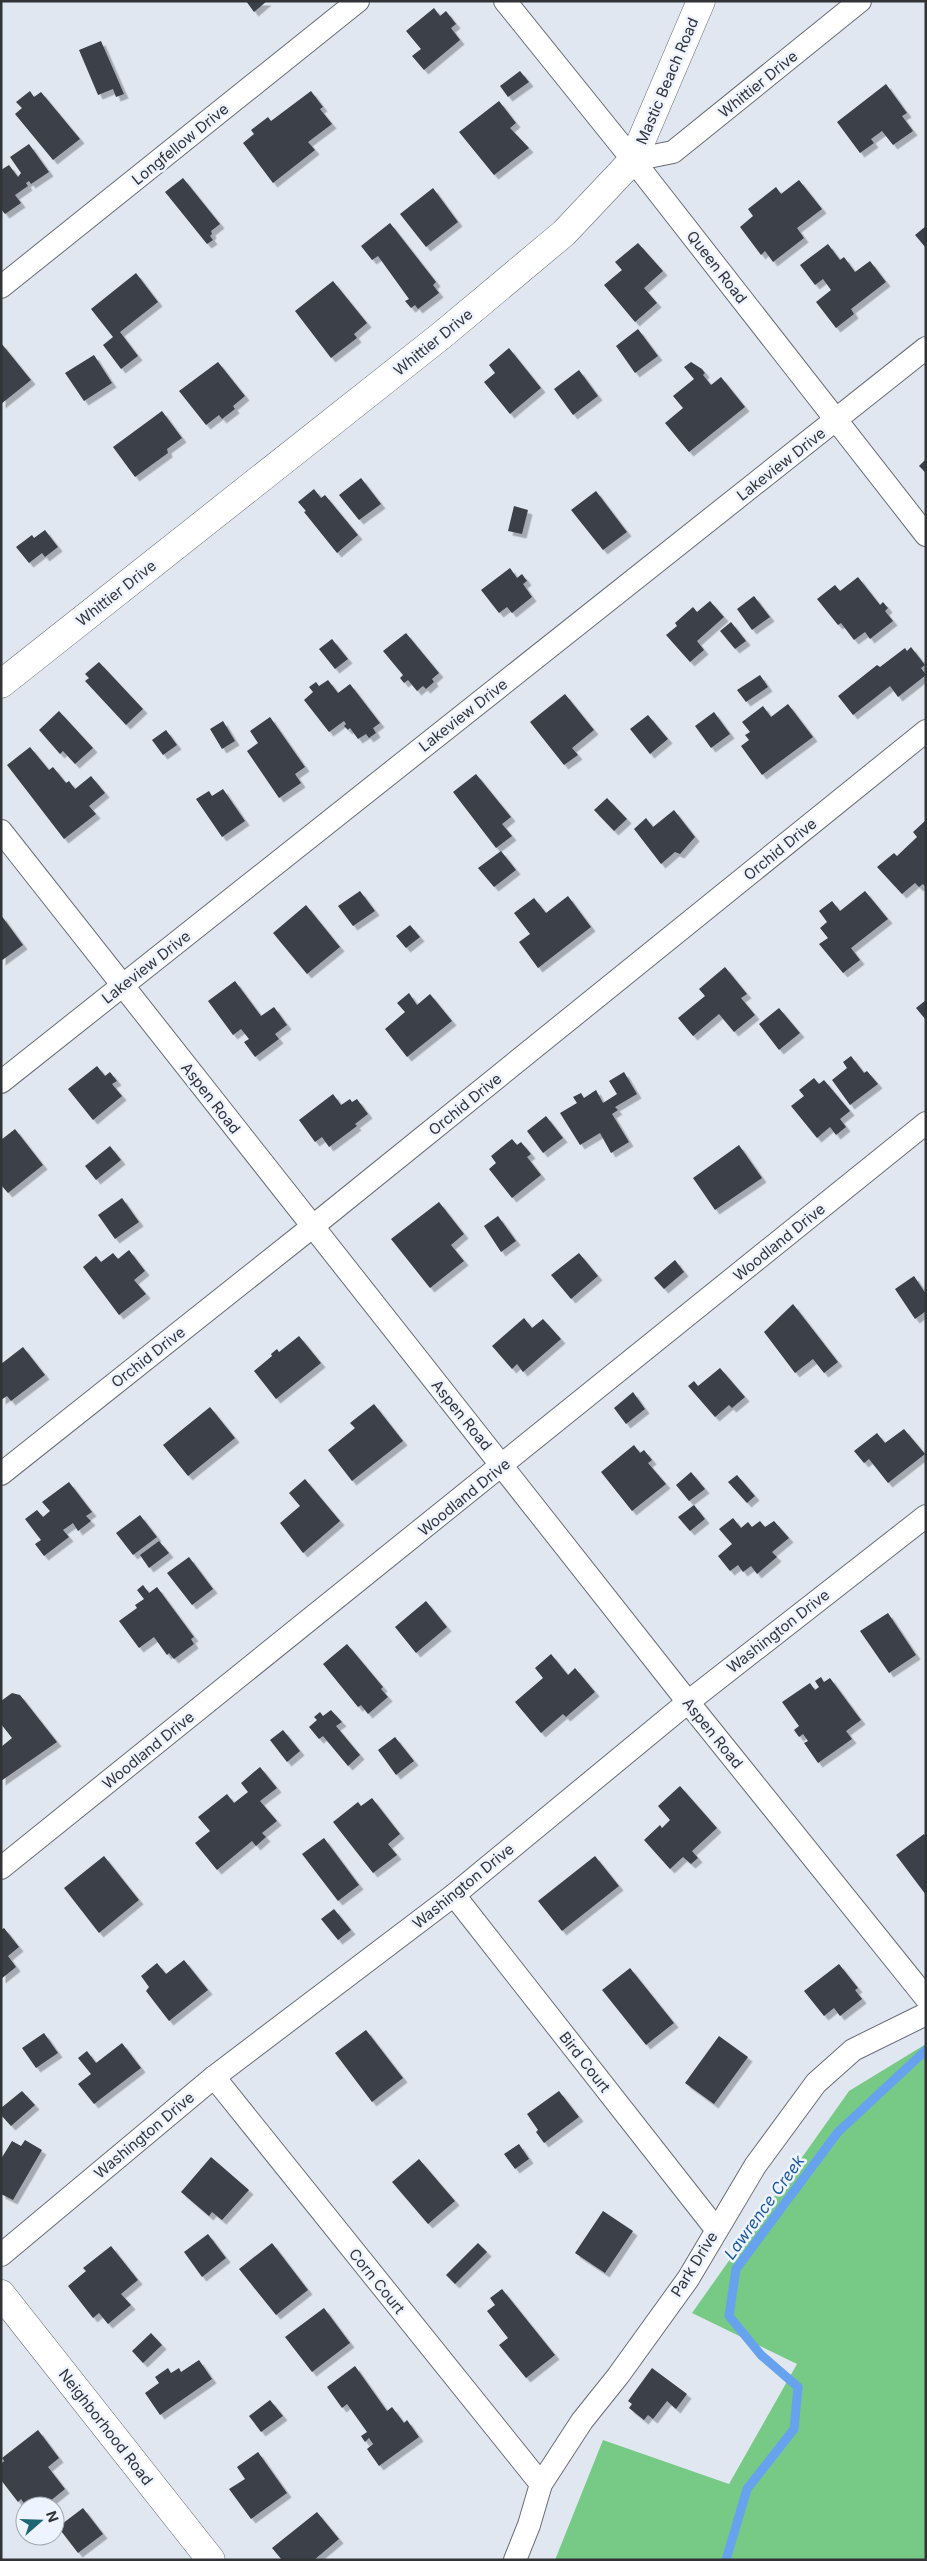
<svg xmlns="http://www.w3.org/2000/svg" width="927" height="2561" font-family="Inter,sans-serif">
<defs>
<filter id="shadow"><feDropShadow dx="4.5" dy="4.5" stdDeviation="0" flood-color="#0004"/></filter>
</defs>
<rect width="100%" height="100%" fill="#e1e7f1"/>
<polygon fill="#77ca85" points="926,2044 926,2560 555,2560 603,2440 729,2484 797,2364 692,2313 849,2091"/>
<g fill="none" stroke-linecap="round" stroke-linejoin="round">
<polyline stroke="#66a2ed" stroke-width="9" points="726,2560 747,2489 794,2429 798,2387 761,2355 729,2316 736,2269 838,2132 926,2050"/>
</g>
<g fill="#3b3f48" filter="url(#shadow)">
<polygon points="246,1 267,1 254,12"/>
<polygon points="434,8 440,16 446,11 456,24 451,28 460,40 424,70 412,56 421,49 406,31"/>
<polygon points="101,41 124,94 116,97 113,89 98,95 79,50"/>
<polygon points="520,71 529,82 508,97 500,86"/>
<polygon points="886,84 907,113 902,116 913,131 893,145 882,131 871,139 874,143 860,153 837,122"/>
<polygon points="30,91 34,97 41,92 80,139 53,160 15,114 22,108 16,102"/>
<polygon points="311,91 323,107 320,109 332,124 308,142 315,150 273,183 243,143 254,134 251,130 268,117 271,121"/>
<polygon points="499,101 516,123 510,128 529,148 494,175 459,132"/>
<polygon points="29,144 49,172 31,184 29,181 26,183 28,186 15,195 21,203 5,214 1,209 1,170 9,165 18,177 21,173 10,157"/>
<polygon points="183,178 220,224 211,231 212,234 210,236 213,240 207,244 165,192"/>
<polygon points="799,180 822,209 797,228 804,238 773,262 765,251 761,255 740,227 753,216 748,209 776,187 781,194"/>
<polygon points="433,188 458,222 426,247 400,214"/>
<polygon points="390,223 436,282 433,285 439,293 418,309 415,305 411,308 405,301 409,299 378,256 372,260 361,246"/>
<polygon points="926,226 926,248 915,235"/>
<polygon points="638,243 663,271 644,288 657,303 635,322 604,285 622,270 615,262"/>
<polygon points="828,244 840,260 844,257 855,272 870,261 886,282 851,309 854,314 836,328 816,302 831,290 823,279 815,285 800,265"/>
<polygon points="136,273 158,302 120,332 138,356 121,369 103,345 113,337 91,309"/>
<polygon points="333,281 367,323 354,334 357,338 331,358 295,311"/>
<polygon points="638,329 658,356 635,373 616,346"/>
<polygon points="1,343 31,380 1,404"/>
<polygon points="509,348 541,388 510,414 484,382 495,373 489,365"/>
<polygon points="94,355 112,383 84,401 65,373"/>
<polygon points="218,362 245,396 233,406 235,409 222,419 219,415 206,425 179,391"/>
<polygon points="691,362 702,369 705,373 703,375 711,385 721,377 745,407 689,452 665,423 683,408 673,396 694,379 684,367"/>
<polygon points="579,370 598,396 573,415 554,389"/>
<polygon points="162,411 182,438 167,449 168,453 135,477 113,447"/>
<polygon points="926,459 926,473 919,466"/>
<polygon points="361,478 381,504 359,520 339,495"/>
<polygon points="314,489 321,498 325,495 358,535 337,553 304,512 306,511 298,502"/>
<polygon points="596,491 627,532 603,550 571,510"/>
<polygon points="514,506 528,510 522,534 508,531"/>
<polygon points="45,530 58,547 45,557 42,553 29,563 16,547 32,535 34,538"/>
<polygon points="510,568 517,578 522,574 527,581 523,584 532,597 512,613 507,607 499,613 481,590"/>
<polygon points="858,577 880,605 883,602 888,608 885,611 893,621 870,639 865,632 854,640 841,623 838,625 817,599 835,585 840,591"/>
<polygon points="754,596 770,617 752,630 737,609"/>
<polygon points="710,601 724,617 697,641 704,650 690,662 666,635 677,626 675,623 693,607 697,612"/>
<polygon points="731,622 746,641 735,649 720,631"/>
<polygon points="406,633 439,673 432,679 434,682 426,689 423,686 417,691 408,680 404,683 400,678 403,675 383,651"/>
<polygon points="332,639 348,659 335,669 319,649"/>
<polygon points="911,647 925,665 921,668 926,675 898,697 890,686 853,715 838,696 877,665 880,667 905,648 907,651"/>
<polygon points="99,662 143,709 126,725 85,681 89,678 85,674"/>
<polygon points="760,675 768,687 746,702 737,690"/>
<polygon points="328,680 338,693 350,684 380,723 373,728 376,733 369,738 366,734 358,739 350,728 348,730 344,726 346,724 344,721 329,732 304,700 313,692 309,687 316,682 319,686"/>
<polygon points="565,694 594,730 572,748 578,755 564,765 530,722"/>
<polygon points="788,704 813,737 762,775 741,746 749,740 745,735 750,732 742,722 763,706 771,717"/>
<polygon points="59,711 93,748 75,764 63,751 60,754 39,730"/>
<polygon points="714,712 730,734 711,748 695,726"/>
<polygon points="648,715 668,739 650,754 630,729"/>
<polygon points="270,717 305,767 295,774 301,783 279,798 247,751 258,743 250,731"/>
<polygon points="223,721 235,741 222,749 210,729"/>
<polygon points="166,730 177,745 163,755 152,740"/>
<polygon points="30,747 49,770 53,767 66,783 69,781 75,789 91,776 105,793 89,806 96,814 64,839 7,765"/>
<polygon points="476,774 511,817 502,824 512,836 496,848 453,792"/>
<polygon points="223,789 245,821 222,837 196,799 209,791 212,796"/>
<polygon points="607,798 627,819 614,831 594,810"/>
<polygon points="674,810 695,837 680,854 675,852 661,864 634,829 646,818 653,827"/>
<polygon points="926,820 926,887 923,884 919,887 915,883 902,894 877,867 894,853 897,856 917,837 913,832"/>
<polygon points="501,851 516,870 494,887 478,868"/>
<polygon points="360,891 375,911 353,926 338,906"/>
<polygon points="865,891 888,919 851,948 860,960 843,973 819,944 828,938 820,928 827,922 819,911 832,901 840,911"/>
<polygon points="568,896 591,927 538,968 519,942 530,934 514,913 534,898 546,913"/>
<polygon points="306,905 340,947 307,974 273,933"/>
<polygon points="1,915 23,945 1,961"/>
<polygon points="410,925 420,937 406,948 396,936"/>
<polygon points="725,967 747,994 741,998 755,1015 734,1032 719,1014 693,1036 678,1018 705,996 699,989"/>
<polygon points="235,981 261,1016 274,1007 287,1025 275,1034 279,1039 255,1057 244,1042 249,1039 241,1029 233,1035 208,1001"/>
<polygon points="409,993 417,1005 430,994 452,1021 407,1057 385,1029 405,1012 397,1003"/>
<polygon points="926,1000 926,1020 916,1008"/>
<polygon points="779,1008 800,1033 779,1050 759,1024"/>
<polygon points="851,1056 864,1073 867,1071 878,1084 850,1105 832,1080 847,1068 843,1062"/>
<polygon points="97,1066 105,1076 110,1072 117,1081 112,1084 122,1096 93,1120 68,1089"/>
<polygon points="624,1072 637,1094 615,1107 618,1110 612,1114 629,1142 611,1153 600,1133 580,1145 560,1113 577,1103 573,1097 581,1093 584,1098 596,1090 603,1103 617,1094 609,1081"/>
<polygon points="814,1078 819,1084 824,1080 850,1111 840,1119 846,1127 836,1135 830,1127 817,1138 791,1106 804,1096 799,1090"/>
<polygon points="333,1094 341,1105 350,1099 352,1102 357,1099 368,1114 355,1124 357,1126 329,1147 322,1137 315,1142 299,1120"/>
<polygon points="546,1116 563,1138 543,1153 527,1131"/>
<polygon points="15,1129 43,1165 8,1193 1,1185 1,1140"/>
<polygon points="512,1139 517,1145 521,1142 531,1154 527,1157 541,1175 512,1198 489,1169 496,1163 491,1156"/>
<polygon points="739,1145 762,1178 715,1210 693,1178"/>
<polygon points="110,1146 121,1160 96,1180 85,1166"/>
<polygon points="122,1198 139,1222 115,1239 98,1215"/>
<polygon points="439,1202 464,1234 451,1245 464,1261 430,1288 391,1239"/>
<polygon points="498,1216 516,1241 501,1252 484,1226"/>
<polygon points="129,1250 145,1271 134,1280 146,1294 119,1315 83,1267 96,1256 101,1262 113,1253 118,1259"/>
<polygon points="579,1253 598,1276 571,1299 551,1275"/>
<polygon points="675,1260 684,1272 664,1289 654,1278"/>
<polygon points="914,1276 926,1294 926,1311 915,1319 895,1289"/>
<polygon points="793,1304 838,1362 824,1373 813,1359 795,1373 764,1332"/>
<polygon points="524,1318 532,1328 543,1319 561,1339 523,1372 517,1364 512,1369 492,1346"/>
<polygon points="299,1336 321,1363 276,1399 254,1371 272,1356 271,1354 277,1349 279,1352"/>
<polygon points="23,1347 45,1375 11,1401 7,1396 1,1400 1,1364"/>
<polygon points="720,1368 745,1397 732,1408 729,1405 715,1417 688,1386 694,1381 698,1386"/>
<polygon points="633,1392 645,1409 626,1424 614,1408"/>
<polygon points="374,1404 403,1441 352,1481 328,1450 355,1428 350,1423"/>
<polygon points="210,1407 235,1438 188,1476 163,1445"/>
<polygon points="904,1429 925,1454 888,1483 869,1459 864,1463 854,1451 877,1433 885,1443"/>
<polygon points="634,1445 640,1453 644,1450 652,1460 648,1463 666,1484 632,1511 601,1472"/>
<polygon points="691,1472 705,1489 689,1501 676,1485"/>
<polygon points="737,1475 755,1496 747,1503 728,1482"/>
<polygon points="305,1479 340,1521 303,1553 280,1523 300,1506 289,1493"/>
<polygon points="69,1482 92,1512 86,1516 91,1521 78,1531 73,1523 63,1530 69,1537 44,1556 35,1544 41,1540 25,1519 37,1510 43,1517 50,1511 42,1502"/>
<polygon points="694,1505 705,1519 690,1531 678,1517"/>
<polygon points="140,1515 157,1537 133,1555 116,1533"/>
<polygon points="733,1518 741,1528 748,1522 752,1527 760,1521 765,1527 774,1521 789,1538 772,1552 777,1557 757,1574 751,1566 743,1572 738,1565 730,1571 718,1556 732,1544 719,1529"/>
<polygon points="159,1541 169,1553 149,1568 140,1555"/>
<polygon points="189,1557 213,1589 192,1605 167,1573"/>
<polygon points="143,1585 149,1593 157,1587 194,1637 191,1639 194,1644 174,1659 169,1653 167,1655 154,1637 139,1648 119,1621 137,1608 135,1605 144,1599 137,1590"/>
<polygon points="426,1601 447,1627 416,1653 395,1627"/>
<polygon points="888,1613 916,1655 889,1673 860,1631"/>
<polygon points="347,1644 383,1687 381,1689 388,1697 368,1714 361,1705 358,1707 323,1664"/>
<polygon points="551,1654 568,1675 575,1668 595,1692 566,1717 563,1714 541,1733 515,1702 543,1678 535,1668"/>
<polygon points="821,1677 824,1682 830,1678 861,1720 846,1731 852,1739 818,1763 804,1743 808,1741 803,1734 799,1737 794,1730 799,1726 782,1702 810,1683 815,1690 819,1687 815,1681"/>
<polygon points="12,1693 20,1695 57,1742 1,1781 1,1747 12,1738 1,1724 1,1701"/>
<polygon points="331,1710 342,1722 336,1726 360,1755 348,1766 323,1736 319,1739 309,1727 317,1720 314,1717 320,1712 323,1716"/>
<polygon points="283,1730 300,1751 287,1762 270,1740"/>
<polygon points="395,1737 414,1761 396,1775 378,1750"/>
<polygon points="260,1767 277,1788 260,1801 277,1821 262,1833 266,1837 256,1846 252,1841 217,1870 195,1843 210,1831 198,1817 227,1794 234,1803 248,1792 241,1783"/>
<polygon points="680,1786 717,1828 692,1851 698,1858 691,1864 683,1857 670,1869 644,1840 660,1825 662,1828 670,1820 658,1806"/>
<polygon points="372,1798 400,1834 388,1844 397,1855 373,1873 333,1822 358,1802 361,1806"/>
<polygon points="924,1834 926,1837 926,1895 896,1855"/>
<polygon points="324,1838 359,1885 338,1901 302,1854"/>
<polygon points="104,1856 139,1900 99,1933 64,1888"/>
<polygon points="595,1856 619,1886 562,1931 538,1901"/>
<polygon points="334,1909 351,1930 338,1940 321,1919"/>
<polygon points="4,1928 19,1947 8,1956 16,1967 1,1979 1,1930"/>
<polygon points="184,1960 208,1990 169,2021 146,1991 149,1987 141,1976 157,1963 166,1974"/>
<polygon points="839,1964 858,1988 855,1990 862,1999 840,2016 834,2008 824,2016 804,1991"/>
<polygon points="630,1968 674,2023 646,2045 602,1990"/>
<polygon points="366,2030 403,2078 372,2102 335,2053"/>
<polygon points="44,2033 58,2053 36,2068 22,2048"/>
<polygon points="719,2036 748,2057 714,2104 685,2083"/>
<polygon points="122,2043 141,2068 94,2104 78,2084 91,2074 78,2058 87,2051 96,2063"/>
<polygon points="22,2091 35,2105 11,2126 1,2115 1,2108"/>
<polygon points="559,2091 579,2117 544,2143 536,2132 538,2130 527,2114"/>
<polygon points="25,2140 42,2150 13,2200 1,2194 1,2159 12,2141 21,2146"/>
<polygon points="519,2144 529,2159 515,2169 504,2154"/>
<polygon points="211,2157 249,2190 222,2220 212,2212 209,2216 181,2192"/>
<polygon points="419,2159 455,2201 428,2224 392,2182"/>
<polygon points="603,2211 633,2231 605,2273 575,2253"/>
<polygon points="208,2234 226,2258 202,2277 184,2252"/>
<polygon points="272,2243 308,2290 276,2315 239,2269"/>
<polygon points="478,2243 487,2252 455,2284 446,2275"/>
<polygon points="111,2246 138,2280 121,2294 131,2305 108,2324 99,2313 93,2318 68,2286 86,2271 83,2268"/>
<polygon points="502,2289 555,2355 526,2378 499,2345 508,2338 487,2311 495,2305 490,2298"/>
<polygon points="324,2308 350,2343 312,2372 285,2337"/>
<polygon points="151,2333 162,2345 143,2363 132,2351"/>
<polygon points="199,2360 212,2379 160,2415 145,2393 159,2383 155,2377 168,2368 171,2373 179,2368 181,2372"/>
<polygon points="355,2366 387,2411 392,2407 404,2423 407,2420 419,2437 379,2466 367,2449 373,2444 369,2438 365,2442 361,2436 367,2432 347,2404 342,2408 327,2387"/>
<polygon points="652,2368 687,2394 676,2409 667,2401 653,2419 648,2415 644,2420 629,2408 632,2404 628,2401"/>
<polygon points="270,2400 283,2416 261,2432 249,2416"/>
<polygon points="38,2430 59,2458 48,2467 65,2489 44,2506 26,2506 21,2499 18,2502 1,2480 1,2464 4,2461 2,2458"/>
<polygon points="258,2452 287,2493 251,2519 229,2489 245,2479 237,2467"/>
<polygon points="83,2508 103,2534 78,2553 58,2527"/>
<polygon points="317,2512 339,2539 314,2560 282,2560 272,2548"/>
</g>
<g fill="none" stroke-linecap="round" stroke-linejoin="round">
<defs>
<g id="street">
<polyline points="505,1 633,160 926,535"/>
<polyline points="633,160 673,152 860,1"/>
<polyline points="1,287 358,1"/>
<polyline points="1,831 688,1702 926,1998"/>
<polyline points="1,1082 926,348"/>
<polyline points="1,1474 312,1227 926,731"/>
<polyline points="1,1868 926,1123"/>
<polyline points="454,1895 716,2229"/>
<polyline points="214,2077 541,2484"/>
<polyline points="1,2255 214,2077 454,1895 688,1702 926,1516"/>
<polyline points="515,2560 529,2525 541,2484 582,2421 618,2376 688,2279 755,2166 816,2083 853,2050 926,2014"/>
</g>
<g id="secondary">
<polyline points="1,684 442,335 564,233 633,160 701,1"/>
<polyline points="1,2294 211,2560"/>
</g>
</defs>
<use href="#street" stroke="#686d76" stroke-width="24"/>
<use href="#secondary" stroke="#686d76" stroke-width="29"/>
<use href="#street" stroke="#fff" stroke-width="22"/>
<use href="#secondary" stroke="#fff" stroke-width="28"/>
</g>
<g text-anchor="middle" dominant-baseline="central" stroke-width="5" stroke-linejoin="round" paint-order="stroke">
<g font-size="15" fill="#313337" stroke="#eef4ff">
<text transform="translate(667 81) rotate(-67)">Mastic Beach Road</text>
<text transform="translate(758 84) rotate(-39)">Whittier Drive</text>
<text transform="translate(180 144) rotate(-39)">Longfellow Drive</text>
<text transform="translate(717 267) rotate(52)">Queen Road</text>
<text transform="translate(433 342) rotate(-39)">Whittier Drive</text>
<text transform="translate(781 464) rotate(-38)">Lakeview Drive</text>
<text transform="translate(116 593) rotate(-38)">Whittier Drive</text>
<text transform="translate(463 715) rotate(-38)">Lakeview Drive</text>
<text transform="translate(780 849) rotate(-39)">Orchid Drive</text>
<text transform="translate(146 967) rotate(-38)">Lakeview Drive</text>
<text transform="translate(211 1098) rotate(52)">Aspen Road</text>
<text transform="translate(465 1104) rotate(-39)">Orchid Drive</text>
<text transform="translate(779 1242) rotate(-39)">Woodland Drive</text>
<text transform="translate(148 1357) rotate(-38)">Orchid Drive</text>
<text transform="translate(462 1415) rotate(51)">Aspen Road</text>
<text transform="translate(464 1497) rotate(-39)">Woodland Drive</text>
<text transform="translate(778 1631) rotate(-38)">Washington Drive</text>
<text transform="translate(713 1733) rotate(51)">Aspen Road</text>
<text transform="translate(148 1750) rotate(-39)">Woodland Drive</text>
<text transform="translate(463 1886) rotate(-39)">Washington Drive</text>
<text transform="translate(585 2062) rotate(52)">Bird Court</text>
<text transform="translate(144 2135) rotate(-40)">Washington Drive</text>
<text transform="translate(694 2264) rotate(-58)">Park Drive</text>
<text transform="translate(377 2281) rotate(51)">Corn Court</text>
<text transform="translate(106 2427) rotate(52)">Neighborhood Road</text>
</g>
<g font-size="16" font-style="italic" fill="#1a569a" stroke="#eef4ff">
<text transform="translate(764 2207) rotate(-54)">Lawrence Creek</text>
</g>
</g>
<rect width="927" height="2561" fill="none" stroke="#313337" stroke-width="5"/>
<g transform="translate(40 2521) rotate(70)"><circle r="24" fill="#eef4ff" stroke="#a2a7af"/>
<path d="M0-4L9 19L0 12L-9 19Z" fill="#1d6673"/>
<text y="-8" font-size="14" font-weight="bold" text-anchor="middle" fill="#313337">N</text>
</g>
</svg>
